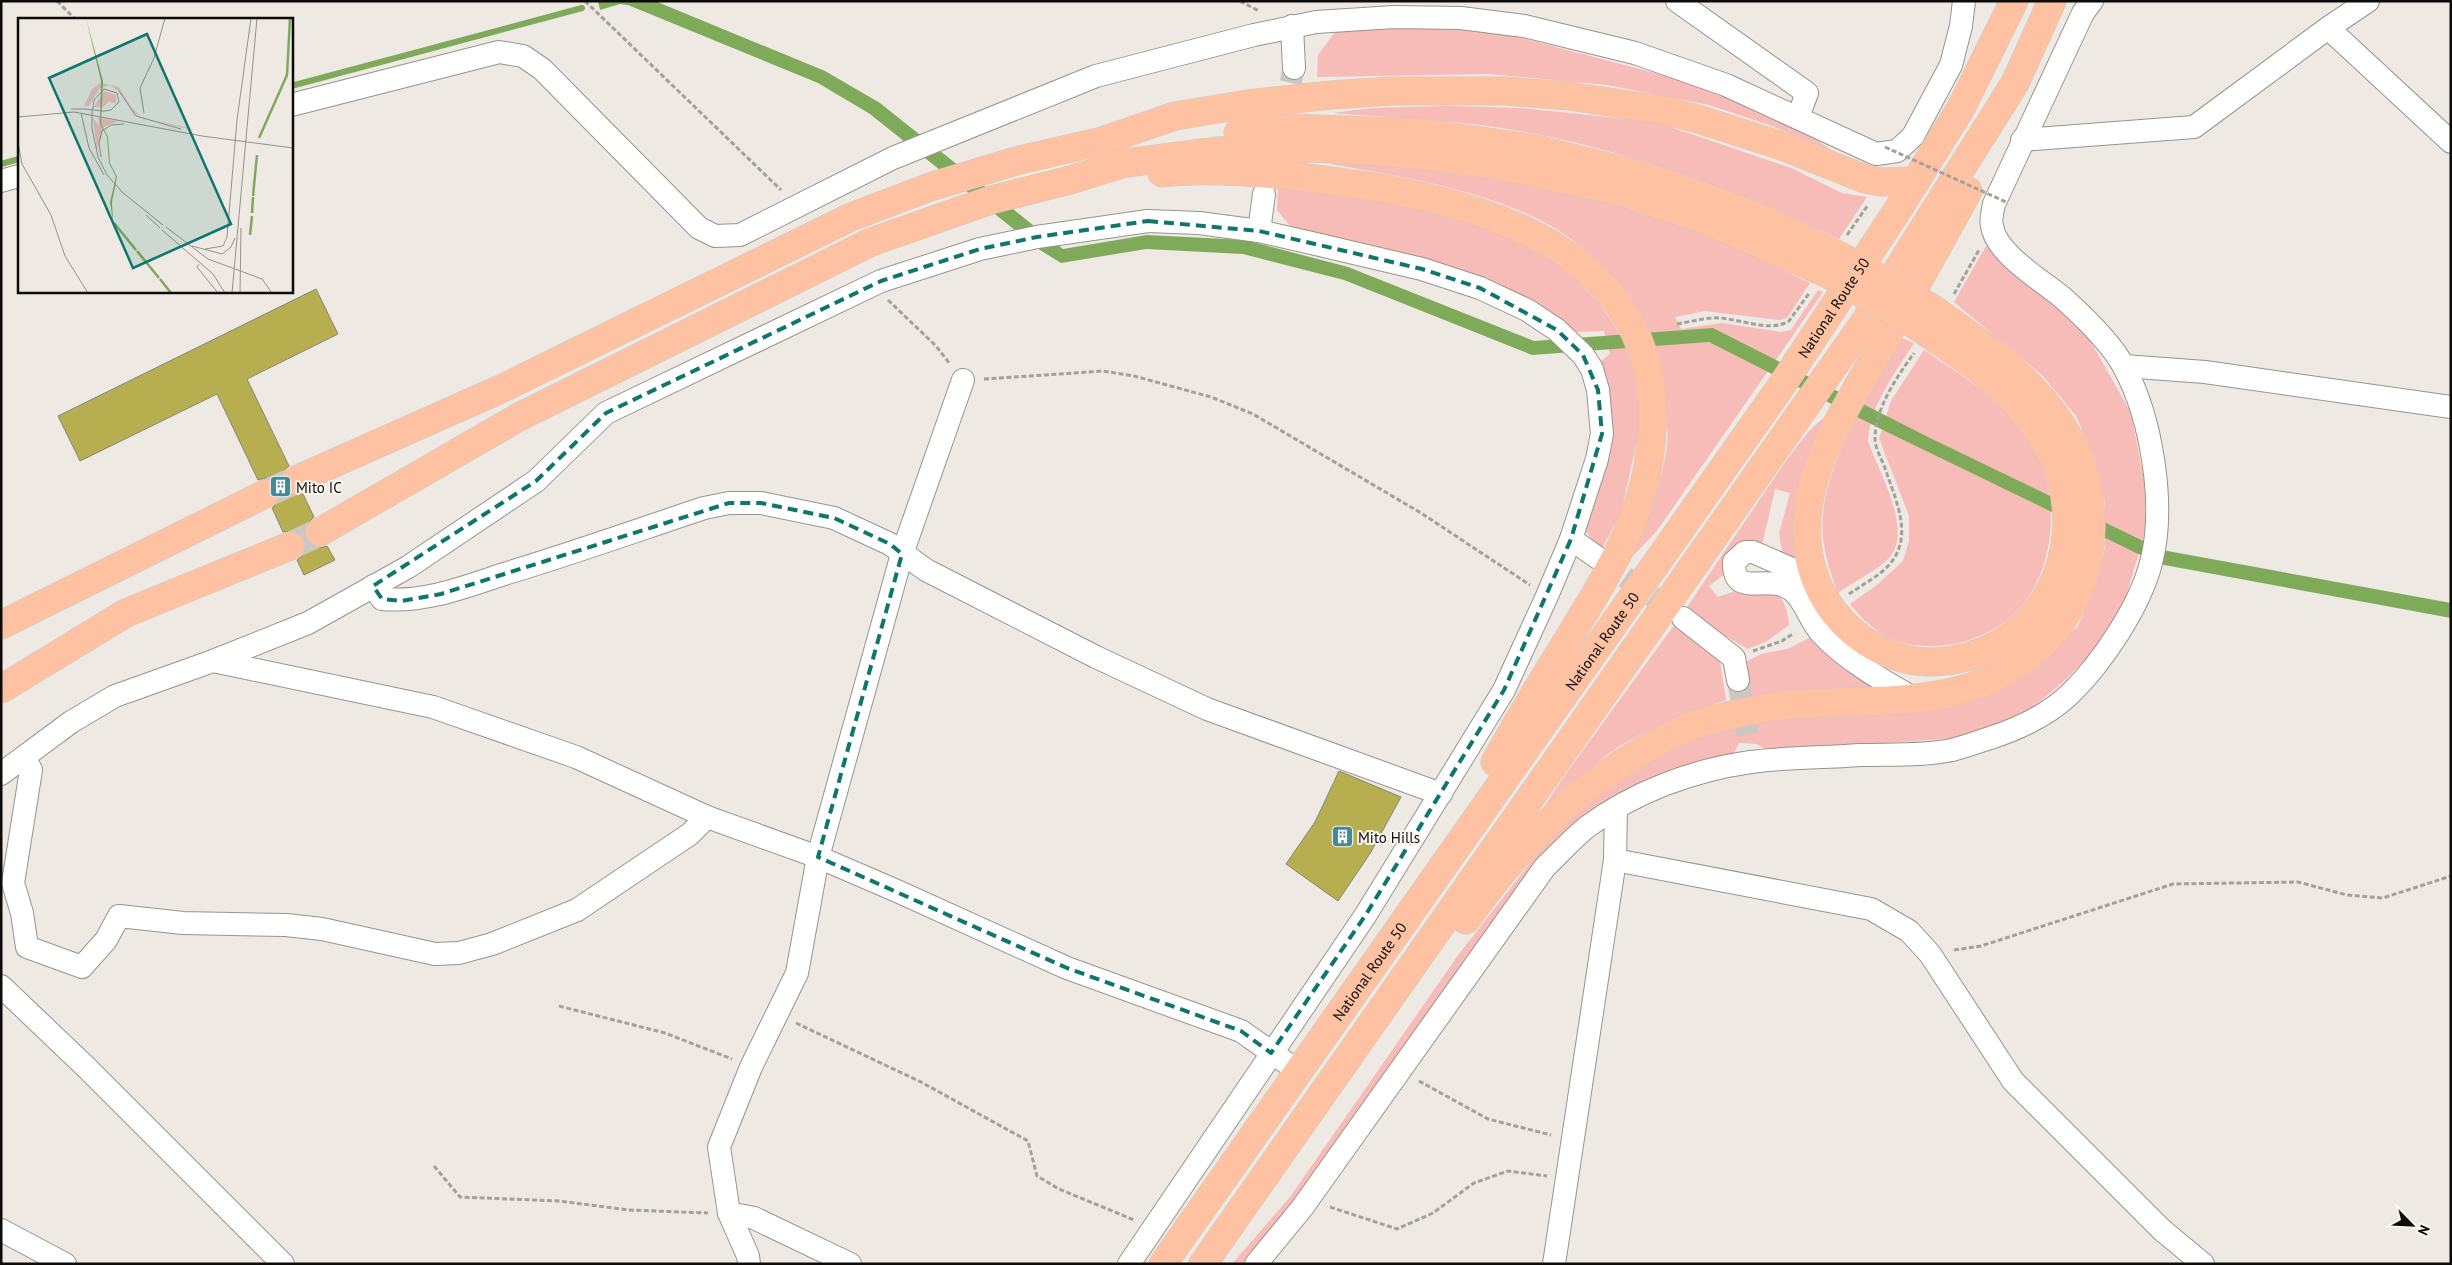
<svg xmlns="http://www.w3.org/2000/svg" width="2452" height="1265" font-family="'PT Sans',sans-serif">
<rect width="100%" height="100%" fill="#eee9e2"/>
<g fill="#f7bbb8">
<polygon points="1408,27 1488,29 1719,90 1777,113 1837,154 1772,126 1709,105 1607,85 1489,74 1317,77 1318,55 1338,28"/>
<path d="M1447 106 1521 108 1656 122 1791 168 1842 193 1867 197 1839 239C1729 187 1601 140 1480 125 1431 119 1381 117 1332 113L1372 108Z"/>
<path d="M1339 162C1479 171 1619 195 1749 252 1769 262 1789 273 1810 283L1787 318 1779 320 1705 311 1675 317 1681 329 1722 323 1782 332 1791 330 1818 290 1823 292 1656 532 1627 562C1645 526 1662 486 1667 445 1669 428 1665 408 1663 392 1660 370 1656 346 1647 326 1629 283 1579 239 1538 219 1471 187 1403 177 1330 164Z"/>
<polygon points="1278,183 1380,199 1483,225 1553,259 1573,276 1599,303 1612,322 1633,359 1641,423 1621,513 1600,552 1585,530 1600,362 1610,354 1604,331 1576,332 1562,319 1511,292 1311,236 1290,226 1277,210"/>
<polygon points="1986,246 2006,266 2046,298 2087,335 2131,413 2146,490 2145,532 2124,603 2090,655 2062,683 2021,717 1958,738 1768,751 1757,744 1739,743 1732,757 1546,854 1506,902 1300,1196 1242,1264 1232,1264 1290,1197 1459,954 1541,849 1588,801 1632,767 1697,737 1753,723 1790,717 1949,708 2024,676 2078,626 2096,583 2105,547 2105,503 2095,460 2076,416 2043,376 1954,302"/>
<path d="M1902 338 1914 343C1895 373 1870 405 1868 441 1878 471 1914 530 1889 558 1879 569 1852 583 1838 593 1831 575 1825 557 1823 538 1816 472 1871 393 1902 338Z"/>
<path d="M1924 350C1965 378 2012 405 2036 451 2058 495 2056 554 2029 596 2002 638 1940 657 1894 640 1876 633 1862 619 1850 604L1877 585 1903 561 1909 541V516L1879 438 1891 401Z"/>
<path d="M1830 412 1799 482 1794 513 1799 560 1783 554 1779 534 1790 493 1775 489 1762 545 1709 586 1718 597 1738 590H1776C1784 601 1788 611 1789 625L1767 641 1748 649 1707 625 1685 610 1785 462 1809 431Z"/>
<path d="M1675 624 1719 655 1726 700C1692 712 1658 724 1627 742 1600 756 1567 790 1546 812L1542 810 1567 772Z"/>
<polygon points="1813,636 1881,689 1799,692 1745,697 1746,662 1761,654 1787,649"/>
</g>
<polygon fill="#7faa5a" points="598,1 655,1 825,71 880,103 1063,249 1147,235 1245,240 1348,267 1534,341 1713,328 1928,437 2162,550 2451,603 2451,618 2159,564 1887,432 1709,342 1532,355 1344,280 1243,254 1146,249 1061,263 1040,250 870,114 818,83 628,5 620,4 600,10"/>
<g fill="none" stroke-linecap="round" stroke-linejoin="round">
<g stroke="#7faa5a" stroke-width="6">
<polyline points="291,86 582,8"/>
<polyline points="1,164 19,159"/>
</g>
</g>
<g fill="#b7af4f" stroke="#86857e">
<polygon points="316,289 338,334 247,379 289,466 283,471 281,478 282,487 287,493 294,495 303,494 314,517 306,525 304,532 306,539 313,546 320,548 327,546 335,560 304,575 297,560 303,555 305,549 304,540 299,533 293,531 283,532 272,508 278,502 281,494 279,488 273,481 266,478 258,480 217,394 80,461 58,416"/>
<polygon points="1339,771 1401,797 1371,852 1338,901 1286,864 1315,822"/>
</g>
<g fill="none" stroke-linecap="round" stroke-linejoin="round">
<g stroke="#ccc8c1" stroke-width="22" stroke-dasharray="22 11" stroke-linecap="butt">
<polyline points="1283,115 1294,68"/>
<polyline points="1598,558 1679,615"/>
<polyline points="1738,680 1749,743"/>
</g>
<g stroke="#ccc8c1" stroke-width="28" stroke-dasharray="28 14" stroke-linecap="butt">
<polyline points="265,494 296,480"/>
<polyline points="290,546 320,532"/>
</g>
<defs>
<g id="minor">
<polyline points="1677,1 1807,93 1798,117"/>
<polyline points="1292,26 1294,68"/>
<polyline points="2328,28 2451,142"/>
<polyline points="291,105 499,52 523,56 542,69 699,228 715,236 740,235 893,158 1096,76 1254,35 1316,22 1394,17 1461,18 1524,26 1635,53 1726,85 1876,154 1897,151 1913,136 1951,65 1961,26 1964,1"/>
<polyline points="2022,140 2194,127 2328,28 2368,1"/>
<polyline points="1,181 19,176"/>
<polyline points="1259,231 1264,194"/>
<polyline points="2124,366 2205,372 2451,407"/>
<polyline points="1571,539 1598,558"/>
<path d="M1815 579 1753 552H1745L1734 562C1733 601 1769 571 1793 591 1805 601 1810 621 1821 633 1847 661 1882 680 1915 699"/>
<path d="M373 586 382 599C424 603 465 587 504 574 571 554 638 530 704 508L729 503H761L834 518 890 544 926 570 1096 657 1207 709 1441 794"/>
<polyline points="1683,618 1734,658 1738,680"/>
<polyline points="213,661 433,707 576,757 707,817 818,857 897,891 1067,968 1241,1031 1298,1071"/>
<polyline points="24,757 31,770 13,883 22,913 27,947 82,967 106,940 119,916 183,923 286,925 322,929 435,954 459,953 492,944 577,910 690,834 707,817"/>
<polyline points="1,774 71,722 115,696 213,661 308,623 408,567 536,481 606,413 881,281 980,249 1037,237 1148,221 1199,223 1259,231 1320,245 1422,269 1480,288 1527,310 1557,330 1583,355 1592,369 1598,390 1602,434 1597,459 1571,539 1547,596 1504,690 1365,916 1129,1264"/>
<polyline points="1615,860 1871,909 1909,931 1930,954 2013,1081 2162,1230 2203,1264"/>
<polyline points="1,986 88,1069 283,1264"/>
<polyline points="729,1213 754,1218 850,1264"/>
<polyline points="1,1230 65,1264"/>
<polyline points="749,1264 748,1256 729,1213 719,1147 751,1067 797,973 818,857 902,554 963,380"/>
<path d="M1256 1264 1302 1208 1545 867C1559 854 1572 839 1587 827 1634 792 1693 770 1751 762 1786 757 1824 758 1860 755 1888 754 1924 756 1952 750 1964 747 1978 742 1990 738 2018 729 2049 714 2070 694 2102 663 2140 606 2151 563 2166 506 2152 419 2124 367 2112 344 2083 316 2063 298 2043 281 1996 254 1992 226 1990 220 1993 210 1994 204L2083 13 2092 1"/>
<polyline points="1554,1264 1615,860 1616,808"/>
</g>
<g id="highway">
<polyline points="1238,133 1292,128 1425,133 1537,149 1633,173 1676,186 1761,218 1842,257"/>
<path d="M1162 173C1214 167 1280 174 1332 181 1499 201 1687 261 1647 471 1635 534 1597 592 1564 646 1540 684 1517 723 1495 762"/>
<path d="M1917 326C1952 351 1994 375 2021 409 2039 431 2055 455 2062 482 2084 572 2028 658 1934 662 1895 663 1857 642 1834 612 1808 578 1802 537 1810 496 1820 446 1850 401 1875 357 1906 302 1938 247 1968 191"/>
<polyline points="296,480 505,387 851,217 930,187 1016,161 1102,141 1175,116 1248,104 1331,95 1392,91 1506,91 1569,96 1663,110 1698,119 1782,146 1865,179 1881,182 1916,181"/>
<polyline points="320,532 519,417 871,242 991,200 1070,180 1126,163 1218,151 1316,148 1403,153 1498,165 1614,190 1706,220 1830,275"/>
<polyline points="1,625 265,494"/>
<polyline points="1,689 126,613 290,546"/>
<path d="M1466 920C1524 837 1593 771 1685 728 1698 722 1713 720 1727 716 1746 712 1766 707 1786 705 1883 697 1990 715 2058 626 2078 599 2090 564 2091 530 2094 421 2010 363 1930 307"/>
<path id="s1" d="M1163 1264 1784 382 1895 214 1961 108 2014 1"/>
<polyline points="1203,1264 1866,320 2015,83 2052,1"/>
</g>
</defs>
<use href="#minor" stroke="#98948d" stroke-width="24"/>
<use href="#highway" stroke="#cac9c9" stroke-width="29"/>
<g stroke="#a4a09b" stroke-width="3" stroke-dasharray="5 2.5" stroke-linecap="butt">
<polyline points="57,1 75,19"/>
<polyline points="585,1 781,190"/>
<polyline points="1240,1 1259,11"/>
<polyline points="1847,235 1868,205"/>
<polyline points="1954,294 1979,250"/>
<polyline points="888,300 936,346 950,364"/>
<path d="M1677 324C1688 322 1700 319 1712 318 1735 316 1768 334 1789 321L1810 292"/>
<polyline points="984,379 1103,371 1134,376 1211,397 1253,414 1421,513 1530,585"/>
<path d="M1849 594C1862 585 1879 576 1889 565 1914 537 1896 501 1886 471 1883 461 1875 449 1875 439 1875 408 1897 377 1914 353"/>
<polyline points="1753,651 1782,641 1794,633"/>
<polyline points="1954,950 1981,946 2173,884 2298,882 2347,895 2383,898 2451,876"/>
<polyline points="559,1006 665,1033 732,1059"/>
<polyline points="796,1023 921,1082 1028,1141 1037,1176 1059,1189 1134,1220"/>
<polyline points="1419,1081 1488,1119 1551,1135"/>
<polyline points="434,1166 460,1197 559,1201 629,1210 708,1213"/>
<polyline points="1330,1207 1397,1229 1433,1213 1474,1183 1508,1171 1547,1176"/>
</g>
<use href="#minor" stroke="#fff" stroke-width="22"/>
<use href="#highway" stroke="#fec2a2" stroke-width="28"/>
<defs>
<g id="highway-bridge">
<polyline points="1842,257 1930,307"/>
<polyline points="1830,275 1917,326"/>
</g>
</defs>
<use href="#highway-bridge" stroke="#cac9c9" stroke-width="29" stroke-linecap="butt"/>
<polyline stroke="#a4a09b" stroke-width="3" stroke-dasharray="5 2.5" stroke-linecap="butt" points="1885,147 2006,202"/>
<use href="#highway-bridge" stroke="#fec2a2" stroke-width="28"/>
</g>
<path fill="none" stroke="#0f766e" stroke-width="4" stroke-dasharray="10 6" stroke-linejoin="round" d="M1148 221 1259 231 1422 269 1480 288 1557 330 1583 355 1598 390 1602 434 1571 539 1504 690 1365 916 1271 1053 1241 1031 1067 968 818 857 902 554 890 544 834 518 761 503H729L441 594 401 601 382 599 373 586 536 481 606 413 881 281 980 249 1037 237Z"/>
<defs>
<symbol id="building-square" viewBox="-11 -11 22 22"><rect x="-9" y="-9" width="18" height="18" rx="4" fill="#458897" stroke="#fbf6ef"/><path d="M-4-6H4V6H1V3H-1V6H-4ZM-2.5-4.3h1.7v1.8h-1.7ZM.8-4.3h1.7v1.8H.8ZM-2.5-1h1.7V.8h-1.7ZM.8-1h1.7V.8H.8Z" fill="#fff"/></symbol>
</defs>
<g fill-rule="evenodd">
<use href="#building-square" x="268" y="474" width="25" height="25"/>
<use href="#building-square" x="1330" y="824" width="25" height="25"/>
</g>
<g text-anchor="middle" dominant-baseline="central" stroke-width="4" stroke-linejoin="round" paint-order="stroke">
<g font-size="15" fill="#0d0b09" stroke="#fbf6ef">
<text stroke="none"><textPath href="#s1" startOffset="1168">National Route 50</textPath></text>
<text stroke="none"><textPath href="#s1" startOffset="762">National Route 50</textPath></text>
<text stroke="none"><textPath href="#s1" startOffset="358">National Route 50</textPath></text>
</g>
<g font-size="15" fill="#0d0b09" stroke="#fbf6ef" text-anchor="start">
<text x="296" y="487">Mito IC</text>
<text x="1358" y="837">Mito Hills</text>
</g>
</g>
<g transform="translate(18 18)">
<rect width="275" height="275" fill="#eee9e2"/>
<path d="M83 65 101 69 113 89 123 99 133 102 163 108 181 113 139 104 123 99 114 93 103 75 92 67 82 70 71 88H66L74 71ZM86 73 98 77V86L91 83 85 89H76ZM75 100 82 109 80 100 100 103 86 109 79 132Z" fill="#f7bbb8"/>
<path d="M68 0 85 63 83 106 90 119 92 145 99 159 94 184 95 204 92 184 98 159 91 145 89 119 82 106 83 63Z" fill="#7faa5a"/>
<path fill="none" stroke="#7faa5a" stroke-width="2.5" d="M241 120 269 57 272 0M235 178 239 137M234 195 235 179M96 205 118 232M232 217 234 198M119 233 141 260M142 261 153 275"/>
<path fill="none" stroke="#94908b" stroke-width="1" d="M101 73 118 98 163 111M53 91H68L84 93H87L93 92 101 84 99 75 86 71 76 82 75 90 74 93V110L80 139 89 157 104 174 145 207M63 95 71 130 86 157M126 95 122 70 136 40 147 0M0 99 56 94 184 118 275 130M0 124 4 146 33 197 47 238 70 275M83 139 81 125 84 113 93 107 106 106M128 197 142 210M148 209 190 241 244 261 254 275M144 212 195 256 207 275M174 228 204 236 213 229 217 220M187 231 205 228 209 219 219 102 233 0M181 246 179 249 200 275M214 275 239 0M222 275 223 210"/>
<path fill="#0f766e" fill-opacity="0.15" stroke="#0f766e" stroke-width="2.5" d="M129 16 213 206 115 250 31 60Z"/>
<rect width="275" height="275" fill="none" stroke="#0d0b09" stroke-width="2.5"/>
</g>
<rect width="2452" height="1265" fill="none" stroke="#0d0b09" stroke-width="5"/>
<g transform="translate(2412 1225) rotate(114)" stroke="#fbf6ef" stroke-width="4" paint-order="stroke">
<path d="M0-4L9 19L0 12L-9 19Z" fill="#0d0b09"/>
<text y="-8" font-size="14" font-weight="bold" text-anchor="middle" fill="#0d0b09">N</text>
</g>
</svg>
